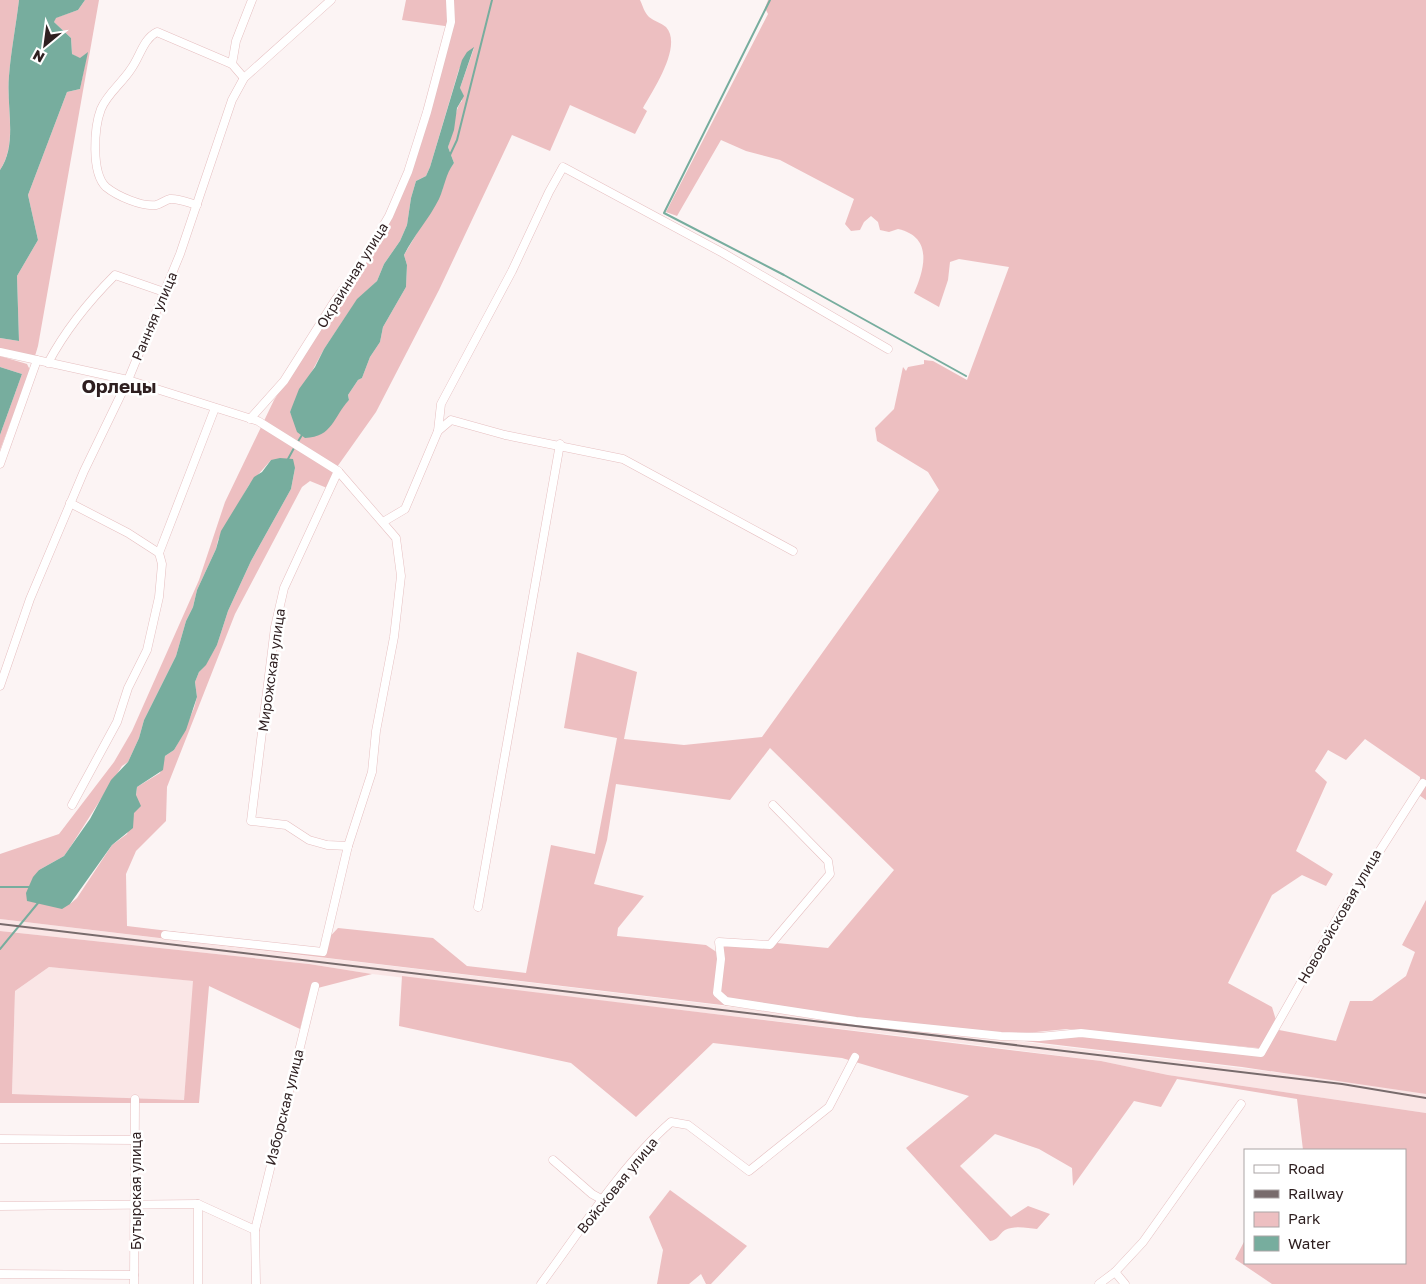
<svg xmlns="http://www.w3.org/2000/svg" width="1426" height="1284" font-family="'Golos Text',sans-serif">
<rect width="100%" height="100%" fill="#fcf4f4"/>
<g fill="#fae6e6">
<polygon points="0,919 1341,1080 1426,1094 1426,1113 1168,1075 1101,1061 945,1041 372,974 309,964 0,931"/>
<polygon points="49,967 194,981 184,1100 12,1094 15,991"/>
</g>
<g fill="#edbfc1" fill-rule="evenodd">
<path d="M0 0H19C16 25 11 51 9 76 6 107 18 144 0 170Z"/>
<polygon points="85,0 99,0 38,346 35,356 0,348 0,338 19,341 17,276 38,240 28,195 67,92 80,89 87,53 80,59 72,54 71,38 54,22 55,18 78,10"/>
<path d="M406 0H640C643 6 644 12 649 17 654 21 661 23 666 27 683 46 653 90 643 108L647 111 635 134 570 105 550 151 512 135 439 290 376 412 337 467 327 488 310 481 302 487 235 614 167 787 166 821 136 851 126 874 127 926 318 949 338 928 433 938 467 966 526 973 551 845 595 854 617 738 564 728 577 652 637 672 624 739 684 745 762 737 939 490 928 472 877 441 875 428 894 409 903 367 906 371 908 367 924 364V360L933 361 967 380 1009 267 959 259 950 262 948 280 939 307 914 293C925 268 933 237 898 229L889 232 880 230 878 222 871 216 864 222 860 230 851 231 845 224 854 199 780 160 746 151 721 140 677 216 666 212 768 14 765 8 768 0H1426V800L1419 795 1420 777 1365 739 1346 760 1328 750 1315 771 1327 782 1296 851 1333 874 1326 886 1302 875 1272 895 1228 983 1272 1007 1279 1030 1336 1041 1350 1001H1372L1406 976 1415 952 1402 945 1426 900V1094L1242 1067 0 919V854L59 834 114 762 132 731 199 580 225 502 274 400 391 219 452 27 402 20ZM474 48 460 88 462 101C455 106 452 136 448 147L454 163 446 174 442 191 404 255 407 265 406 287 383 327 380 342 370 357 362 378 358 380 348 395 349 400 343 406 297 427 290 412 324 349 357 300 377 281 384 264 400 241 407 225 411 198 416 181 426 176 430 167 459 69ZM271 460 295 468 291 489 251 561 228 611 217 645 206 664 199 672 195 682 197 697 194 708 182 736 174 750 165 756 160 773 137 787 134 813 127 834 112 845 77 898 70 904 27 901 39 870 64 856 69 849 122 766 128 762 139 738 144 720 176 656 186 621 193 607 197 590 216 549 218 540 249 485ZM770 748 894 870 828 948 777 943 769 949 724 946 720 992 718 953 706 945 617 936 618 928 644 896 594 884 607 840 616 784 730 800ZM1067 1029 1258 1048V1049L1257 1054 1081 1035 1025 1042 1026 1033Z"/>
<polygon points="0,356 27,364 30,370 0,450 0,435 22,374 0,367"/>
<path d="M0 931 309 964 372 974 310 990 300 1029 209 986 199 1103H0ZM49 967 193 981 184 1100 12 1094 15 991Z"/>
<path d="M402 976 1101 1061 1168 1075 1426 1113V1284H1272L1235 1259 1245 1240V1263H1405V1150H1303L1297 1099 1177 1079 1161 1107 1134 1101 1073 1186 1072 1168 1039 1149 995 1134 960 1166 1011 1217 1028 1206 1050 1214 1037 1229C1028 1228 1014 1225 1005 1230 999 1234 998 1240 990 1241L906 1148 969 1096 842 1058 713 1043 636 1117 571 1063 399 1026Z"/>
<polygon points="670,1190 747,1246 711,1284 706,1284 701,1274 689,1284 657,1284 663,1250 649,1217"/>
</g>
<g fill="#77ad9e">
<path d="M19 0H85L78 10 56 18 54 22 71 38 72 54 80 58 88 52 80 89 67 92 28 195 38 240 17 276 19 341 0 338V170C18 144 6 107 9 76 11 51 16 25 19 0Z"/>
<path d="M474 47 460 88 464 96 457 108 454 130 448 147 454 163C445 175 445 186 439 199 429 219 414 235 404 255L407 265 406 287 383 327 380 342 370 357 362 378 358 380 348 395 349 400C333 417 333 437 305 438L297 432 290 412 299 389 315 367 324 349 357 299 377 281 384 264 400 241 407 225 411 198 416 181 426 176 430 167 462 60 467 52Z"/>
<polygon points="0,367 22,374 0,435"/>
<polygon points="280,458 293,459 295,468 291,489 251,561 228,611 217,645 206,665 199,672 195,682 197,697 186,730 174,750 165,756 163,770 137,787 136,795 141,806 134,813 133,828 112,845 70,904 62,909 27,901 26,893 33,877 39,870 64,856 90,819 111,780 128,762 139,738 144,720 176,656 186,621 193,607 197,590 216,549 221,531 254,477 262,472 271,460"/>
</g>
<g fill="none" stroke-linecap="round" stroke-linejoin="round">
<g stroke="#77ad9e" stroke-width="2">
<polyline points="770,0 664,213 784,275 966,376"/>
<polyline points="449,157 457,140 492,0"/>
<polyline points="297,443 302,435"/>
<polyline points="288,459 294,448"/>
<polyline points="0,887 29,887"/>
<polyline points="0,949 38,903"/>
</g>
<defs>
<g id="street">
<polyline points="244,78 232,64 236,41 252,0"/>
<path d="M197 205C189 203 178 198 170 199 165 200 161 204 156 205 142 207 117 196 106 187 91 173 94 127 101 109 107 94 122 83 131 69 140 57 143 39 157 32L232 64"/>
<polyline points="0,352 128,380 258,421 338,471 396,538 401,576 394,637 376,731 372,772 348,846 323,952 165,935"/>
<path d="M48 363C66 329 88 302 115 275L164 292"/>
<polyline points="250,419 284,381 336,299 358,269 389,216 408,172 427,112 451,22 450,0"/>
<polyline points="438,431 451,420 505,435 623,459 793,551"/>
<polyline points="0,464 37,360"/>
<polyline points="338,471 284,588 275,627 251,821 286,825 309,840 327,845 348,846"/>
<polyline points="70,503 128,533 159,553"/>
<polyline points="383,522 405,509 438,431 441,404 512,271 549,192 563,167 723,253 888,349"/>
<polyline points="0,686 30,599 84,471 128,380 180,254 232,100 244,78 331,0"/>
<polyline points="72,805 117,722 128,688 147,650 159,597 162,564 159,553 215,408"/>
<polyline points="773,805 828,861 830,874 770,945 719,942 721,959 717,993 726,1001 856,1021 1001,1036 1039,1037 1081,1033 1261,1053 1342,910 1423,783"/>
<polyline points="478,907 560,444"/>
<polyline points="0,1139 135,1140"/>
<polyline points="553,1160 592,1194 603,1200"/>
<polyline points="0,1206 198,1204 255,1230"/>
<polyline points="1115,1272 1125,1284"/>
<polyline points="0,1274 134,1275"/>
<polyline points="134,1284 135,1099"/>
<polyline points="198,1284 198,1204"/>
<polyline points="256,1284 255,1230 315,986"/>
<path d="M541 1284C580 1231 622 1165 671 1122L688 1125 749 1171 829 1107 855 1057"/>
<polyline points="1099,1284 1115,1272 1143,1242 1241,1104"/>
</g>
</defs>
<use href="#street" stroke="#e6bfc0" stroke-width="9"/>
<use href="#street" stroke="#fff" stroke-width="8"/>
<polyline stroke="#786b6c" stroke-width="2" points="0,924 1342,1084 1426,1098"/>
</g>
<g text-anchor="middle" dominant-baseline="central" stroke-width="5" stroke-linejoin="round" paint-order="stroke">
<g font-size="14" fill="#2e1f20" stroke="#fff">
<text transform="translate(352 275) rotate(-58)">Окраинная улица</text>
<text transform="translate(154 316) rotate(-67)">Ранняя улица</text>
<text transform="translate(271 670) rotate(-82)">Мирожская улица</text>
<text transform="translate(1339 916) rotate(-60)">Нововойсковая улица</text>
<text transform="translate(284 1107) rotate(-76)">Изборская улица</text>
<text transform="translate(617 1185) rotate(-51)">Войсковая улица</text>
<text transform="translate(135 1191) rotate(-90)">Бутырская улица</text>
</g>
<g font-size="19" font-weight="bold" fill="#2e1f20" stroke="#fff">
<text x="119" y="385">Орлецы</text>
</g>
</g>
<rect x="1244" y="1149" width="162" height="115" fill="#ffffff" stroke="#aba5a6"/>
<rect x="1254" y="1165" width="25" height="8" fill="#ffffff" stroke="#aba5a6"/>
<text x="1288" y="1174" font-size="15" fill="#2e1f20">Road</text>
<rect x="1254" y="1190" width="25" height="8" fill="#786b6c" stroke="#aba5a6"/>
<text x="1288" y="1199" font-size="15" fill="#2e1f20">Railway</text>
<rect x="1254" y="1212" width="25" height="15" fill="#edbfc1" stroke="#aba5a6"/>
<text x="1288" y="1224" font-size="15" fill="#2e1f20">Park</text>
<rect x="1254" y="1236" width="25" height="15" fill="#77ad9e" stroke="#aba5a6"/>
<text x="1288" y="1249" font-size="15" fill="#2e1f20">Water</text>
<g transform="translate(45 45) rotate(209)" stroke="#ffffff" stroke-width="4" paint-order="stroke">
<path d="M0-4L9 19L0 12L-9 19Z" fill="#2e1f20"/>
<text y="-8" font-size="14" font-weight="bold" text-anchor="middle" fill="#2e1f20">N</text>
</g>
</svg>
